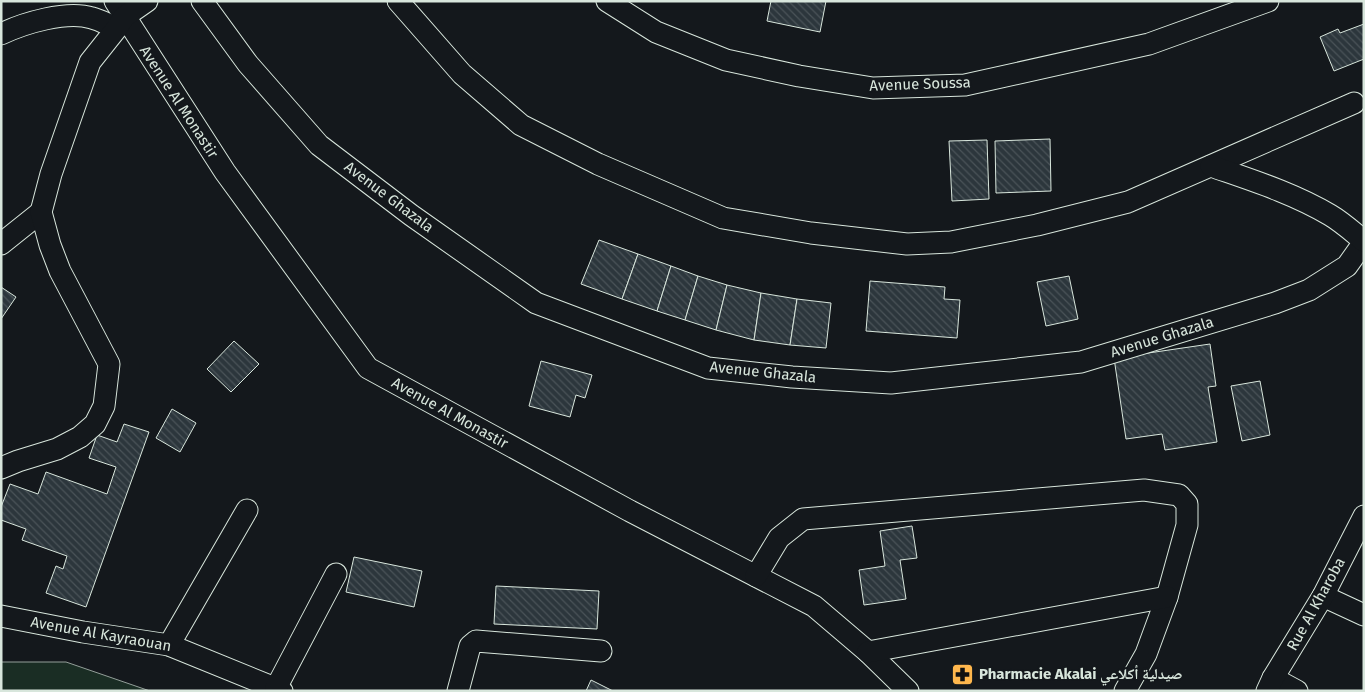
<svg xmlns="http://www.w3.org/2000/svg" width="1365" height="692" font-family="'Fira Sans','Noto Naskh Arabic',sans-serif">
<defs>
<pattern id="building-back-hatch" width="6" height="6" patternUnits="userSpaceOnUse" patternTransform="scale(1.25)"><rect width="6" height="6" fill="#2c363c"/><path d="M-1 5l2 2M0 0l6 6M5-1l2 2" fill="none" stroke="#4a5358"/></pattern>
</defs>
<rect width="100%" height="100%" fill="#14181c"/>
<polygon fill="#1a2d24" stroke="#939e99" points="1,662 66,662 150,691 1,691"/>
<g fill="url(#building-back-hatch)" stroke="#d8e6dc">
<polygon points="771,1 826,1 820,32 767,21"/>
<polygon points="1364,24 1364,59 1334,71 1320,37 1338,29 1340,33"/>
<polygon points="1050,139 1051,191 996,193 995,141"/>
<polygon points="987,140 989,199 952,201 949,141"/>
<polygon points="599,240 638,254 622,299 581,284"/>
<polygon points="638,254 671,266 657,311 622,299"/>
<polygon points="671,266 698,276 685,320 657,311"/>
<polygon points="698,276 727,285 716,330 685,320"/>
<polygon points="1069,276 1078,319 1046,326 1037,282"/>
<polygon points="870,281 945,287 944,299 960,300 957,338 866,331"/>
<polygon points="727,285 761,293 754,340 716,330"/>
<polygon points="1,287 16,297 1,319"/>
<polygon points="761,293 797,299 790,345 754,340"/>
<polygon points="797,299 831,303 826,348 790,345"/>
<polygon points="234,341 259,364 231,392 207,369"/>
<polygon points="1210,344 1216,386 1208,387 1217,442 1165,450 1162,434 1126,439 1114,358"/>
<polygon points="541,361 592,375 585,398 576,395 570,417 529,406"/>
<polygon points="1260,381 1270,435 1242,441 1231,386"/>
<polygon points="172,409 196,423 180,452 156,438"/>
<polygon points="124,424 149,432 86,607 46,593 56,566 63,569 67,556 22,540 26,529 1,520 1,507 10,484 38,494 46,472 107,494 116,467 89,458 97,435 117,442"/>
<polygon points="912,526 917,558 900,560 906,599 864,605 859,570 885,566 880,531"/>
<polygon points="354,557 422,571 414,607 346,592"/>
<polygon points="496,586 599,591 597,629 494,624"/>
<polygon points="591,680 613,691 586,691"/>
</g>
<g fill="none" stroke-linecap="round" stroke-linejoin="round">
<defs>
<g id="minor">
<polyline points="115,1 225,172 368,368 630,511 814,606 868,652 908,691"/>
<polyline points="202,1 248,64 319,145 411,215 536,303 708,368 792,377 891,383 1081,362 1275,303 1309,290 1347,266 1364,242"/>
<polyline points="398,1 462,74 521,125 598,164 723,218 811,233 907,244 951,242 1037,225 1128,202 1354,103"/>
<polyline points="607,1 656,32 726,60 799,76 873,88 965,85 1149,44 1268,1"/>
<path d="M1 34C24 23 67 10 92 18 100 20 109 25 117 28"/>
<path d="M1211 166C1251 180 1293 193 1330 215 1342 222 1353 232 1364 241"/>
<polyline points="1,244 41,212"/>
<polyline points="1,468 18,461 57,449 80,437 95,424 104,406 109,364 60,271 50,245 41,212 51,174 90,62 117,28 124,17 147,1"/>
<polyline points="756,576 779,538 803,519 1144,490 1179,495 1187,504 1187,525 1167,597 1146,654 1125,691"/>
<polyline points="1323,596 1364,615"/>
<polyline points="1,616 83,632 169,645 282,691"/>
<polyline points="169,645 247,510"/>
<polyline points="868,652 1167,597"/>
<polyline points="1273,678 1297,691"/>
<polyline points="276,688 336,574"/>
<polyline points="458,691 470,646 476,641 601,651"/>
<polyline points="1267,691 1273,678 1323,596 1364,516"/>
</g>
</defs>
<use href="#minor" stroke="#d8e6dc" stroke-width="23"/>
<use href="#minor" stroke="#14181c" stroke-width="21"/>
</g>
<defs>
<symbol id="pharmacy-square" viewBox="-11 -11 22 22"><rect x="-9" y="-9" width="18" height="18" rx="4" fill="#ffb74d" stroke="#14181c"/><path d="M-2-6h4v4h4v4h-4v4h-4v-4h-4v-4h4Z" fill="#111"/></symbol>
</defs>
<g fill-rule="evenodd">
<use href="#pharmacy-square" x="950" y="662" width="25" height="25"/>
</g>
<g text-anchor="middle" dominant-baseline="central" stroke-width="4" stroke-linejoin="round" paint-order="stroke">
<g font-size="15" fill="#d8e6dc" stroke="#14181c">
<text transform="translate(920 84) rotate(-2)">Avenue Soussa</text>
<text transform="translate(179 102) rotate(57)">Avenue Al Monastir</text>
<text transform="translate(389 197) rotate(37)">Avenue Ghazala</text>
<text transform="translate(1162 337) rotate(-17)">Avenue Ghazala</text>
<text transform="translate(763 372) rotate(6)">Avenue Ghazala</text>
<text transform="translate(450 413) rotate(29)">Avenue Al Monastir</text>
<text transform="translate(1316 604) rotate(-61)">Rue Al Kharoba</text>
<text transform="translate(101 634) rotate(10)">Avenue Al Kayraouan</text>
</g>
<g font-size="15" font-weight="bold" fill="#d8e6dc" stroke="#14181c" text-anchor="start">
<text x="979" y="674">Pharmacie Akalai صيدلية أكلاعي</text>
</g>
</g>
<rect width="1365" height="692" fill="none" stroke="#d8e6dc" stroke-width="5"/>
</svg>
